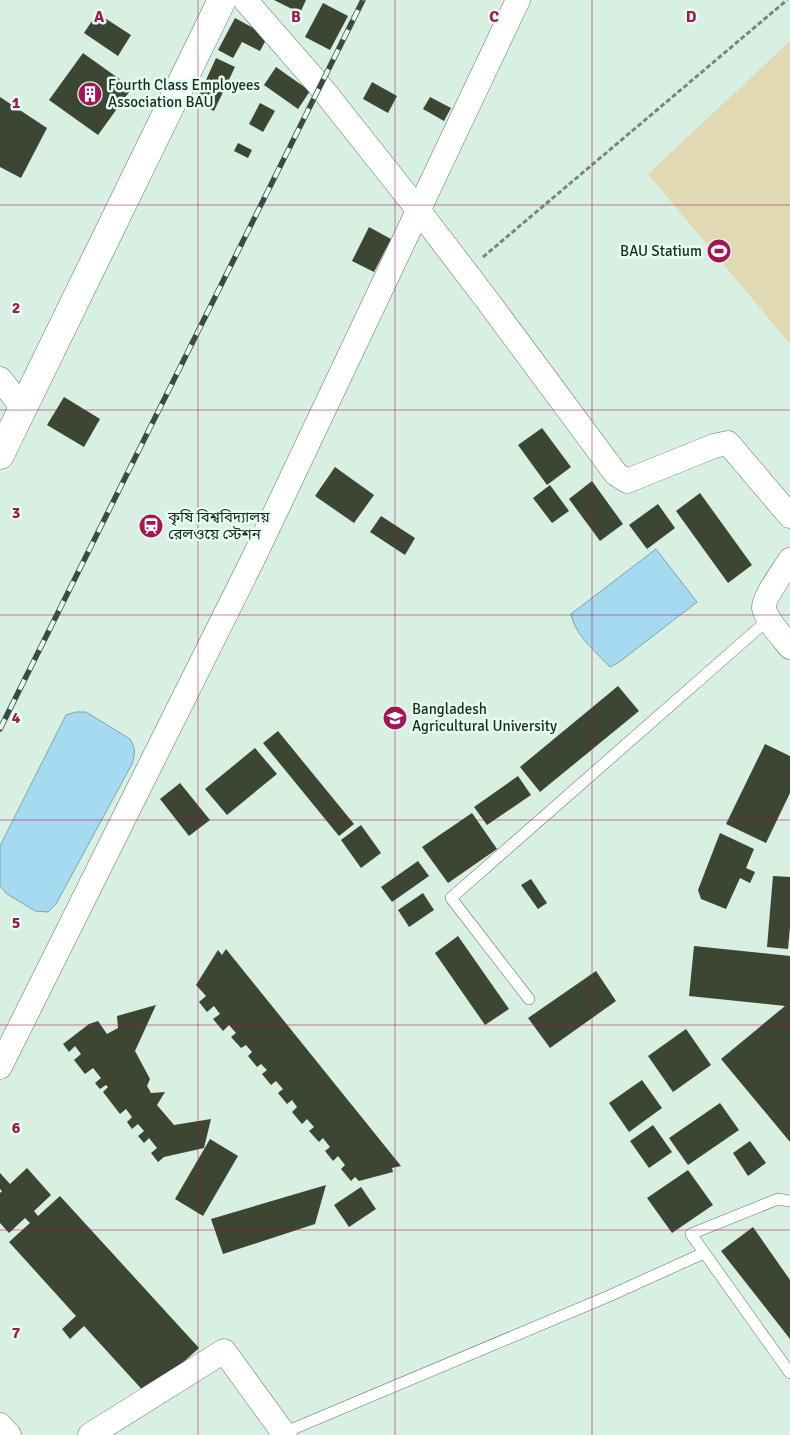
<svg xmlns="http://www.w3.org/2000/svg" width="790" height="1435" font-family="Signika,'Noto Sans Bengali',sans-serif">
<rect width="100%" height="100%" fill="#d7f0e2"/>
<polygon fill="#e0d9b4" points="790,41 790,344 648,174"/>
<g fill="#a5daf0" stroke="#7ca5b2">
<path d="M656 549 697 602 618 663 610 667C595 651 575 635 571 614Z"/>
<path d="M76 712H86L130 739C136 748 135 754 132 764L56 904 48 912 35 911 7 894 0 886V846L66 715Z"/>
</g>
<g fill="#3c4633">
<polygon points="274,0 306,0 300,13"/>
<polygon points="323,3 348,16 330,50 305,37"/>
<polygon points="97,13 131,35 118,56 84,33"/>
<polygon points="235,18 268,36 260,51 242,42 233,58 218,50"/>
<polygon points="83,53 132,88 98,135 49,100"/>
<polygon points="216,58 235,67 214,111 196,102"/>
<polygon points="276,67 310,91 298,109 264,85"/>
<polygon points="372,82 397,96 388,113 363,99"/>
<polygon points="0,97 47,128 21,178 0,167"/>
<polygon points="430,97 451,108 444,121 423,109"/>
<polygon points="260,103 275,111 263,132 249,124"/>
<polygon points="238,143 252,150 248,158 234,151"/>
<polygon points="369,227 391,239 374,272 352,261"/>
<polygon points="64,397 100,419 84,447 47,425"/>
<polygon points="542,428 571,467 547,485 518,445"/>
<polygon points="335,467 374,495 354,523 315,496"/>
<polygon points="592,481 623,524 600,541 569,499"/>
<polygon points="550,485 569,511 552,523 533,498"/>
<polygon points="700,493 752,565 728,583 676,511"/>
<polygon points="658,504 675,528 647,549 629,525"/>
<polygon points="381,516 415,538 405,555 370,532"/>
<polygon points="618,686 639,711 540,792 520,767"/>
<polygon points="278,731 354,824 339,836 263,743"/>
<polygon points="765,744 790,756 790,793 766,843 726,824"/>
<polygon points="255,748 277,774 227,815 205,789"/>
<polygon points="518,776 531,795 487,825 474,807"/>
<polygon points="180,783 210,820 189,836 160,799"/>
<polygon points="472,813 497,849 448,883 422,847"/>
<polygon points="361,825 381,853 361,868 341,840"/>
<polygon points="720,833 754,849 746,868 755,872 750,883 740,878 726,909 701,899 698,890"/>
<polygon points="418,861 429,876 392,902 381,887"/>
<polygon points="773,876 790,877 790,927 788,949 767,947"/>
<polygon points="531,879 547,903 538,909 521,885"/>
<polygon points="423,893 434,910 409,927 398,910"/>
<polygon points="458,936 509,1009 485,1025 435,953"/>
<polygon points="694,946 790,956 790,1142 721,1059 785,1006 689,996"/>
<polygon points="226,949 401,1166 392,1168 393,1172 359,1181 355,1177 351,1181 341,1169 345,1165 338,1156 333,1161 325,1151 330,1147 323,1138 319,1142 309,1131 314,1127 307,1119 302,1124 292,1112 297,1107 292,1100 287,1104 278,1093 283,1089 276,1081 271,1085 262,1074 267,1070 261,1064 257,1067 248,1056 252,1052 246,1045 241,1048 231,1037 236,1033 229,1025 223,1031 213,1019 220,1014 214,1006 207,1012 199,1002 206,996 196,985 218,950 222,955"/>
<polygon points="596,971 616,1001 550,1048 528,1018"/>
<polygon points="156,1005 135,1051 150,1079 147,1086 151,1093 165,1092 157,1105 174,1125 211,1119 204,1148 164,1157 158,1162 151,1153 157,1148 149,1138 144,1143 138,1136 144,1131 138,1124 132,1129 127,1122 132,1117 126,1109 120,1114 103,1092 108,1087 106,1085 100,1089 95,1083 101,1078 93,1068 85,1074 74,1060 81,1054 75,1046 69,1052 63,1044 89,1024 98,1021 107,1034 118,1028 117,1016"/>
<polygon points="686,1029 711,1065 673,1092 648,1056"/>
<polygon points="642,1080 662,1108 629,1132 609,1103"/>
<polygon points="720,1103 739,1130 688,1165 669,1138"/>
<polygon points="653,1125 672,1152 649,1168 630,1141"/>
<polygon points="210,1139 238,1156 203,1216 175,1199"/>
<polygon points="750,1141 766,1163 748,1176 733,1153"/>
<polygon points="27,1168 51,1195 34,1211 38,1216 60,1196 199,1348 147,1395 84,1326 70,1339 62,1329 76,1316 9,1242 30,1223 25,1218 9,1233 0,1223 0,1193 2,1191 0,1189 0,1173 10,1184"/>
<polygon points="688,1170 713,1205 672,1233 647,1198"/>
<polygon points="326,1185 315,1224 223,1254 211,1219"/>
<polygon points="361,1187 376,1209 349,1227 334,1205"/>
<polygon points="753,1227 790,1280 790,1339 721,1251"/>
</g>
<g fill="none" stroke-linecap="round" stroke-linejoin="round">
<defs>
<g id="service">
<polyline points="529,999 451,898 769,619"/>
<polyline points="790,1201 778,1199 691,1234 790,1373"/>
<polyline points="283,1433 609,1296 704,1253"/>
</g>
<g id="minor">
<polyline points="245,0 320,86 419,211 487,300 616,474 627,481 714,446 728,443 790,516"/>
<polyline points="0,379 23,408"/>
<path d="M790 560C784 570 763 598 764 608 766 620 783 638 790 647"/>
<polyline points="0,1067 255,555 518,0"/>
<polyline points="0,1425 9,1435"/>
<polyline points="90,1435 224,1351 285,1435"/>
</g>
<polyline id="tertiary" points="0,455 222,0"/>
</defs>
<use href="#service" stroke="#5e7569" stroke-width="12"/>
<use href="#minor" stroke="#5e7569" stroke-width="25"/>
<use href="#tertiary" stroke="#5e7569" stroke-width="29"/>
<polyline stroke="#77887f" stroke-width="3" stroke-dasharray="5 2.5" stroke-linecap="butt" points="483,257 787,0"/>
<use href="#service" stroke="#fff" stroke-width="11"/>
<use href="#minor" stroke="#fff" stroke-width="24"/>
<use href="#tertiary" stroke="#fff" stroke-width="28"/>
<defs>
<polyline id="rail" points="0,729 363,0"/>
</defs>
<use href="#rail" stroke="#3d4a43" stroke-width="5.5"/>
<use href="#rail" stroke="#e4fef0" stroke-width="4" stroke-dasharray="11" stroke-linecap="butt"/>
</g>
<path fill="none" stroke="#a51556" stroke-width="1" stroke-opacity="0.55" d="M198 0V1435M395 0V1435M592 0V1435M0 205H790M0 410H790M0 615H790M0 820H790M0 1025H790M0 1230H790"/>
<defs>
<symbol id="building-disc" viewBox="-11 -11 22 22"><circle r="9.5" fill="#a51556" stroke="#e4fef0"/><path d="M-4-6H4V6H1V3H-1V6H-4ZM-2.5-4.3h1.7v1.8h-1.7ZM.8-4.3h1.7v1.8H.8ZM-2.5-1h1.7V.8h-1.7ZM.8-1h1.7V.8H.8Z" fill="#fff"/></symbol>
<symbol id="stadium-disc" viewBox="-11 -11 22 22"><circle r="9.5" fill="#a51556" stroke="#e4fef0"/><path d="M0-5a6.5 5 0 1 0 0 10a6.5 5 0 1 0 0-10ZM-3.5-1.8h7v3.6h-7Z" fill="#fff"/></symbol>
<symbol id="station-disc" viewBox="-11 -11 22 22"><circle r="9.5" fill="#a51556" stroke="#e4fef0"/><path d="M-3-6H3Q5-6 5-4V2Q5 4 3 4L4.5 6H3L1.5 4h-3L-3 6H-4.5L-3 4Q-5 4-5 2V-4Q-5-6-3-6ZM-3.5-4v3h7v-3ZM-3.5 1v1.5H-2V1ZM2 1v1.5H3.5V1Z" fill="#fff"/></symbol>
<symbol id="university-disc" viewBox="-11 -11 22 22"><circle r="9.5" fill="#a51556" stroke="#e4fef0"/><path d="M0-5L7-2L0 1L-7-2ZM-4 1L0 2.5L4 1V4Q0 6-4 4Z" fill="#fff"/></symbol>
</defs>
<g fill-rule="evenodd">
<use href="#building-disc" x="76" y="80" width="28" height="28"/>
<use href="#stadium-disc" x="705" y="237" width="28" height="28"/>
<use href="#station-disc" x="137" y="512" width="28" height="28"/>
<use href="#university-disc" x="381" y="704" width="28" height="28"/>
</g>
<g text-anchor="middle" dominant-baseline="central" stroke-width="5" stroke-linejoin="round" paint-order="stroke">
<g font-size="15" fill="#1e2823" stroke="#e4fef0" text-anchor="start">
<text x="108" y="85">Fourth Class Employees<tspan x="108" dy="17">Association BAU</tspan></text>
<text x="702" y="251" text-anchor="end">BAU Statium</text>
<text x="168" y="517">কৃষি বিশ্ববিদ্যালয়<tspan x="168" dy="17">রেলওয়ে স্টেশন</tspan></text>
<text x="412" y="709">Bangladesh<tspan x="412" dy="17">Agricultural University</tspan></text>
</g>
</g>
<g font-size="16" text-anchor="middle" font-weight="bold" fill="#a51556" stroke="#e4fef0" stroke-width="5" stroke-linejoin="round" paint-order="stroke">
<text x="99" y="22">A</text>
<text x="296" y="22">B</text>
<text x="494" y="22">C</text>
<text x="691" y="22">D</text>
<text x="16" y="108">1</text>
<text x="16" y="313">2</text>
<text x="16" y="518">3</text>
<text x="16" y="723">4</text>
<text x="16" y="928">5</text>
<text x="16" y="1133">6</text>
<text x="16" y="1338">7</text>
</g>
</svg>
